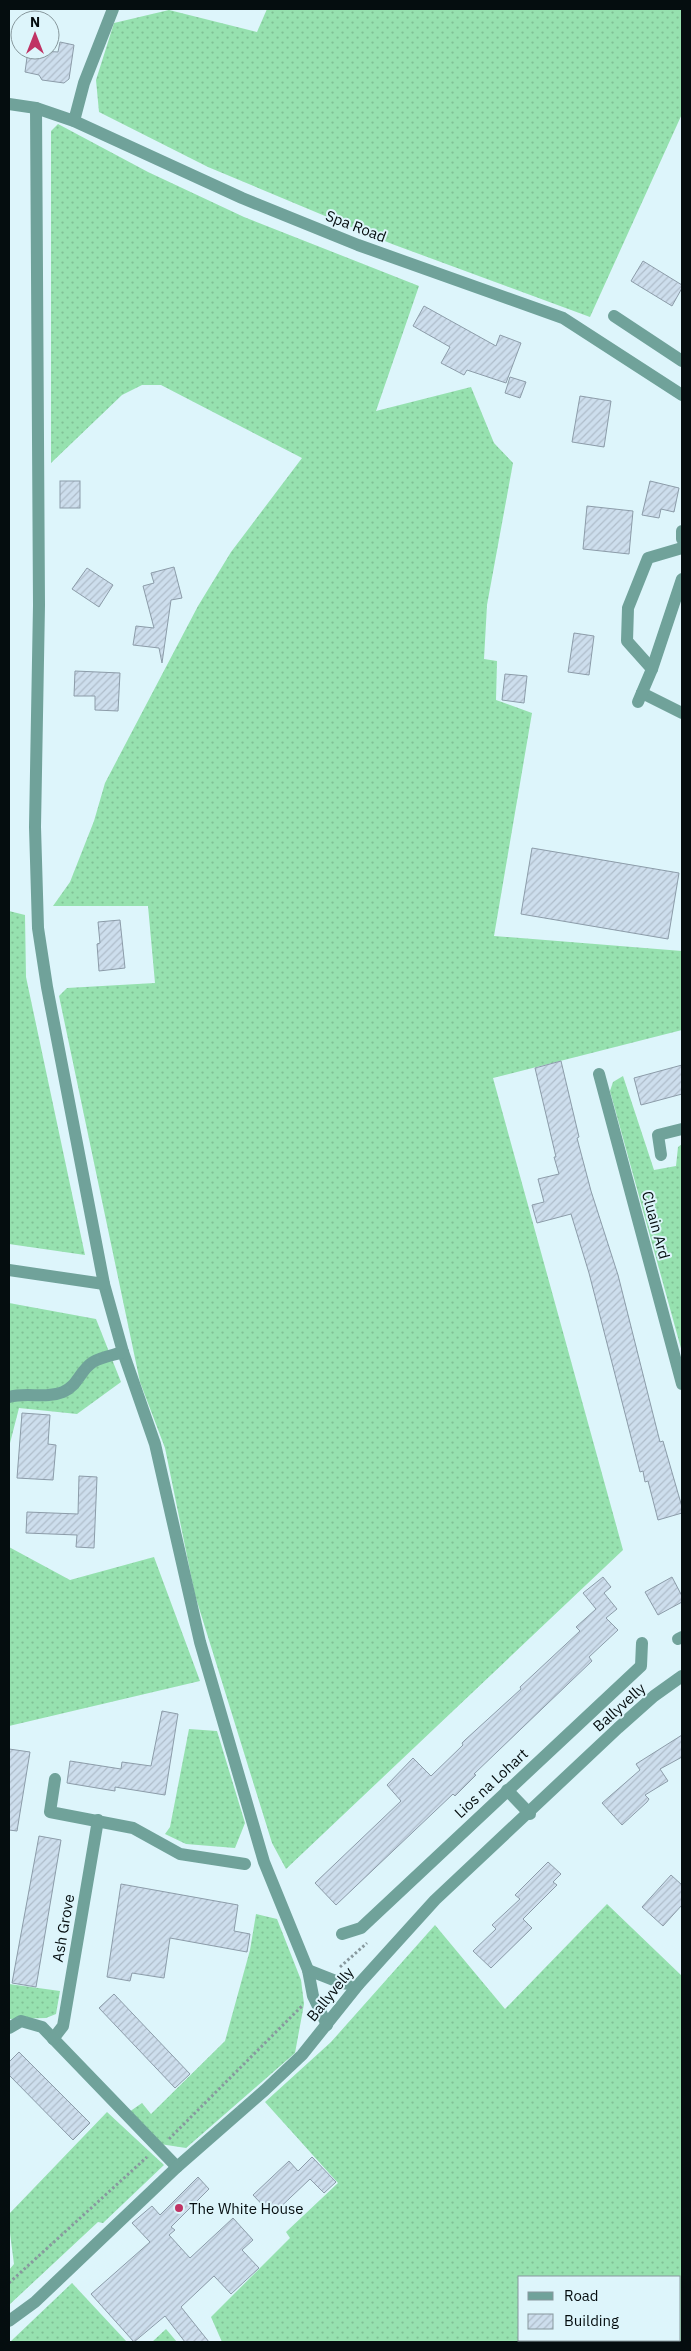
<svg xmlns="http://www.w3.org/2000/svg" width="691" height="2351" font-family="'IBM Plex Sans',sans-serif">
<defs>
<pattern id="grass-dots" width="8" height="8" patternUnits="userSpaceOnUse" patternTransform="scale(1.25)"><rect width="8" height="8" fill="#96e1af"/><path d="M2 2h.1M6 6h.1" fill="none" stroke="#80c095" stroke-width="1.8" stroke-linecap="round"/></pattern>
<pattern id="building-hatch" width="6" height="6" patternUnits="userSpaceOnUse" patternTransform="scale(1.25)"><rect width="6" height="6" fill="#cddeed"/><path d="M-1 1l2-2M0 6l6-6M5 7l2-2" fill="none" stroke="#afbdca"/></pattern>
</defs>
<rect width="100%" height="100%" fill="#ddf5fb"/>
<g fill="url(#grass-dots)" fill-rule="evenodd">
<polygon points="267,9 682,9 682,114 590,317 392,244 208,167 99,112 96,80 114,23 169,10 257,32"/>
<polygon points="58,124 148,172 244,217 419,286 376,411 471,387 494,443 513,463 487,605 484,659 497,661 496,700 532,713 494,936 682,951 682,1030 493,1078 623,1550 286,1869 272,1843 195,1595 165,1448 140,1382 59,996 67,988 155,983 148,906 53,906 70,882 94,821 105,783 198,606 231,552 302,458 161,385 142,385 122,395 51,463 51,131"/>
<polygon points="9,911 25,915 26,977 85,1255 9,1244"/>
<polygon points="623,1076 654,1170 676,1166 678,1147 682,1144 682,1352 610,1091 613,1082"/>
<polygon points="9,1303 96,1319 121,1382 77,1414 19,1408 9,1447"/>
<polygon points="9,1547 70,1580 154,1557 200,1681 9,1726"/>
<polygon points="189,1729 217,1731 245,1823 235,1848 186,1844 165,1834 170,1827"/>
<path d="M607 1904 682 1976V2342H222L211 2317 290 2238 286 2232 338 2183 265 2102 331 2042 435 1925 505 2009ZM520 2277H680V2340H520Z"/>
<polygon points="256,1914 277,1919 301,1980 304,2004 295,2053 186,2148 160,2144 129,2112 142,2103 151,2114 225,2041 250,1950"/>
<polygon points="9,1984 60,1991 56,2014 46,2018 9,2019"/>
<path d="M107 2112 164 2165 103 2223 98 2222 9 2305V2270L14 2264C12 2246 9 2232 9 2214Z"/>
<polygon points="72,2283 127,2342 10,2342"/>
<polygon points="166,2329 177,2342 152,2342"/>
</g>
<g fill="url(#building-hatch)" stroke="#8c9ca9">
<polygon points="60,42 74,45 69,79 64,83 42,80 39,75 25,72 28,50 58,52"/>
<polygon points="643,261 682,285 682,288 672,306 631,281"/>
<polygon points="424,306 496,346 500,335 521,343 506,383 467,370 464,375 441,363 450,347 413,326"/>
<polygon points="510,377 526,382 520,398 505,393"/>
<polygon points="580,396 611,401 604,447 572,442"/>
<rect x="60" y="481" width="20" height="27"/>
<polygon points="650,481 679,488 674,512 661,509 659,518 642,515"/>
<polygon points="587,506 633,511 629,554 583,549"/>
<polygon points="174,567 182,598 171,600 162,663 159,648 133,645 136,626 154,628 143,586 154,583 151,573"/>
<polygon points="87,568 113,585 99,607 72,589"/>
<polygon points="574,633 594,636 589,675 568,672"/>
<polygon points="75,671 120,673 118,711 95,710 95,696 74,696"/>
<polygon points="505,674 527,676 524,703 502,700"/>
<polygon points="532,848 679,873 668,939 521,914"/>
<polygon points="120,920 125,968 99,971 97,944 100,943 98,922"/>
<polygon points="561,1061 579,1137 577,1138 591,1191 618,1275 660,1442 663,1441 682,1507 682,1513 658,1520 648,1481 645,1482 643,1471 640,1472 589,1273 571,1214 537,1223 532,1205 544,1202 538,1179 559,1174 554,1157 556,1157 535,1068"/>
<polygon points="682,1065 682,1094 641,1105 634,1078"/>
<polygon points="22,1413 50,1415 48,1444 56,1445 53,1480 17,1478"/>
<polygon points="79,1476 97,1477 94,1548 76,1547 77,1535 26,1533 27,1512 78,1514"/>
<polygon points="603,1577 611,1587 604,1593 617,1609 606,1618 618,1630 589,1657 592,1661 474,1774 476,1775 455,1796 453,1794 336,1905 315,1883 401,1801 387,1785 413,1758 431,1776 463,1745 462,1743 465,1740 521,1689 520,1687 580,1631 576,1627 596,1609 583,1593"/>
<polygon points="672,1577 682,1596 682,1602 658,1615 645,1592"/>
<polygon points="162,1711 178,1714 165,1795 115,1787 115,1791 67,1783 70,1761 121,1769 122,1762 151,1766"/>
<polygon points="682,1735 682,1757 660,1769 668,1781 645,1795 649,1799 647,1802 622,1825 602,1803 640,1770 636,1764"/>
<polygon points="9,1749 30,1752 17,1831 9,1830"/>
<polygon points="39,1836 61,1840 36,1987 12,1983"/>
<polygon points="548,1862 561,1874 553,1882 557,1885 523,1919 532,1928 491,1968 473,1951 496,1929 492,1925 520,1899 515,1895"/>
<polygon points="671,1875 682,1885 682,1905 663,1926 642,1907"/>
<polygon points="121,1884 238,1905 234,1931 250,1934 247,1952 170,1938 164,1978 132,1973 130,1981 107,1977"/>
<polygon points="114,1994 190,2074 175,2088 99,2008"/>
<polygon points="19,2052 90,2123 73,2140 9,2075 9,2062"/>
<polygon points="312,2157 336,2182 324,2193 310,2179 272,2215 253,2195 289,2161 298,2171"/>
<polygon points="198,2177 209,2189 171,2227 175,2230 169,2235 190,2258 233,2218 253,2240 242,2250 259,2268 231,2294 214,2276 181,2307 209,2342 185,2342 165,2316 134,2342 91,2294 150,2242 132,2223 152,2206 160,2215"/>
</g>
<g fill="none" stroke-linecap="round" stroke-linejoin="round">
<g stroke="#88999e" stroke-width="3" stroke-dasharray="2.5 2.5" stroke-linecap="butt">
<polyline points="340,1967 367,1943"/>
<polyline points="169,2139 302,2006"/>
<polyline points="9,2283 147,2157"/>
</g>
<g stroke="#70a29a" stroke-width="12">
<polyline points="9,104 36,108 74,121 242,198 358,245 563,318 682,395"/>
<polyline points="36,108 39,605 35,827 38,928 47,987 104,1284 123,1352 155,1444 200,1642 264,1862 308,1970 313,1996 327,2025"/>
<polyline points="74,121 84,83 113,9"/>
<polyline points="614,316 682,361"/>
<polyline points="682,531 682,539"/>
<polyline points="652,669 627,641 628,608 648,558 682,548"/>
<polyline points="642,693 682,713"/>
<polyline points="638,702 652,669 682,579"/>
<polyline points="599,1074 682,1384"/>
<polyline points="661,1155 658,1135 682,1129"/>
<polyline points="9,1270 104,1284"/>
<path d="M9 1397C26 1392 46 1399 63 1392 78 1386 80 1370 93 1362 101 1357 114 1355 123 1352"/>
<polyline points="678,1639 682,1637"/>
<polyline points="55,1779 50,1812 133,1828 180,1854 245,1864"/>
<polyline points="507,1790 530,1814"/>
<polyline points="342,1934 361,1928 641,1666 642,1643"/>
<polyline points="308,1970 341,1983 358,1985"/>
<polyline points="9,2028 21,2021 42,2027 177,2167"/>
<polyline points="53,2039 63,2026 98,1820"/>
<polyline points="9,2321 35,2302 177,2167 265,2090 302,2055 358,1985 435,1900 618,1728 654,1696 682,1676"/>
</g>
</g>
<circle fill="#c03364" stroke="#ddf5fb" stroke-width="2" cx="179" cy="2208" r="5"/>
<g text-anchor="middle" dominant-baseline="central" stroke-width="4" stroke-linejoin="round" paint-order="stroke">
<g font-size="15" fill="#050d0f" stroke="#ddf5fb">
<text transform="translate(356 226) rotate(21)">Spa Road</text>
<text transform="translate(656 1225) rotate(75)">Cluain Ard</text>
<text transform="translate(619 1707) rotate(-42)">Ballyvelly</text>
<text transform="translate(491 1783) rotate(-43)">Lios na Lohart</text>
<text transform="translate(63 1928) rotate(-80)">Ash Grove</text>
<text transform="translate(330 1994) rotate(-51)">Ballyvelly</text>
</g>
<g font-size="15" fill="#050d0f" stroke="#ddf5fb" text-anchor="start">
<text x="189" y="2208">The White House</text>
</g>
</g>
<rect width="691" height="2351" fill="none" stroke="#050d0f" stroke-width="20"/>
<rect x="518" y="2276" width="162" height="65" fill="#ddf5fb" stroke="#87989d"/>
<rect x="528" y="2292" width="25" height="8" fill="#70a29a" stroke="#87989d"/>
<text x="564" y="2301" font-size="15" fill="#050d0f">Road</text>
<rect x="528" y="2314" width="25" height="15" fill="url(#building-hatch)" stroke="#87989d"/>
<text x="564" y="2326" font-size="15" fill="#050d0f">Building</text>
<g transform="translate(35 35)"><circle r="24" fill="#ddf5fb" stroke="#87989d"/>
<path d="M0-4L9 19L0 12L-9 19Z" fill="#c03364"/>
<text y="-8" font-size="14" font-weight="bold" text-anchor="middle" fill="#050d0f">N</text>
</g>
</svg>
